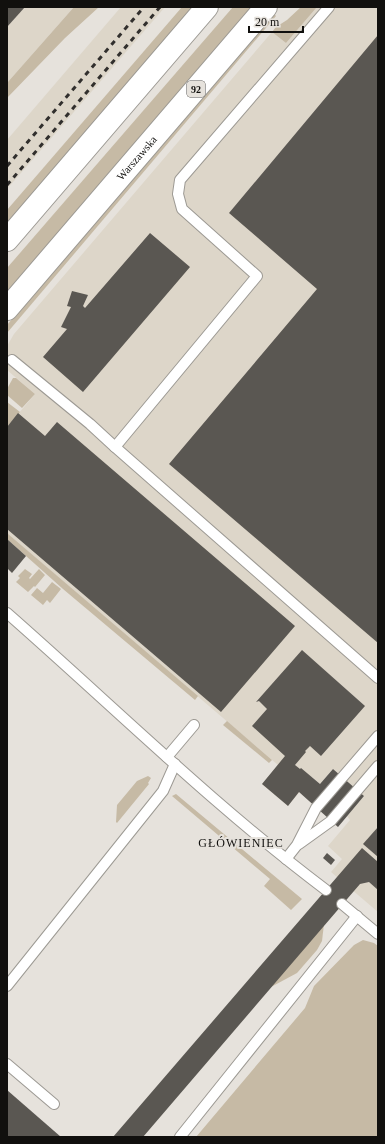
<svg xmlns="http://www.w3.org/2000/svg" width="385" height="1144" font-family="Georgia,serif">
<rect width="100%" height="100%" fill="#e6e2dc"/>
<g fill="#ddd6c9">
<polygon points="7,7 74,7 7,83"/>
<polygon points="121,7 165,7 7,189 7,140"/>
<polygon points="317,7 378,7 378,912 331,872 342,859 328,846 350,820 347,816 364,796 333,769 320,784 312,777 288,806 262,784 278,765 7,533 7,427 35,394 7,370 7,346 14,334 272,32 286,43"/>
</g>
<g fill="#c6baa5">
<polygon points="74,7 99,7 65,38 7,98 7,83"/>
<polygon points="182,7 194,7 7,224 7,210"/>
<polygon points="233,7 252,7 7,293 7,268"/>
<polygon points="301,7 317,7 286,43 272,32 276,27 287,20"/>
<polygon points="274,14 276,16 7,333 7,325"/>
<polygon points="13,378 16,378 35,394 22,408 7,395 7,389"/>
<polygon points="7,402 20,412 7,427"/>
<polygon points="7,533 198,696 195,700 63,589 7,539"/>
<polygon points="25,569 32,574 29,578 30,579 39,569 45,575 35,587 34,586 28,592 16,582 20,578 18,576"/>
<polygon points="52,582 61,589 50,603 47,600 43,605 31,595 37,588 43,593"/>
<polygon points="227,721 272,760 269,763 223,725"/>
<polygon points="148,776 151,778 148,783 149,784 117,823 116,822 117,805 137,781"/>
<polygon points="176,794 302,899 291,910 264,886 270,879 172,796"/>
<polygon points="324,924 322,941 317,950 297,973 271,987"/>
<polygon points="363,940 374,943 378,946 378,1137 196,1137 305,1008 314,986 354,945"/>
</g>
<g fill="#5a5752">
<polygon points="7,7 25,7 7,27"/>
<polygon points="378,35 378,643 169,464 317,289 229,213"/>
<polygon points="150,233 190,267 83,392 43,357 67,329 61,327 71,307 67,306 72,291 88,295 83,306 85,308"/>
<polygon points="18,413 45,436 57,422 295,626 221,712 7,529 7,427"/>
<polygon points="7,539 26,556 12,573 7,568"/>
<polygon points="302,650 365,706 321,756 310,746 305,751 306,752 295,765 300,769 301,768 320,784 333,769 364,796 338,827 299,792 288,806 262,784 285,756 252,726 267,709 259,701 256,702"/>
<polygon points="378,827 378,857 363,844"/>
<polygon points="362,848 378,862 378,890 369,882 360,884 143,1137 113,1137"/>
<polygon points="327,853 335,860 331,865 323,858"/>
<polygon points="7,1090 61,1137 7,1137"/>
</g>
<g fill="none" stroke-linecap="round" stroke-linejoin="round">
<defs>
<g id="lane">
<polyline points="329,7 180,180 178,194 182,209 257,276 115,447 378,678"/>
<polyline points="12,360 90,424 115,447"/>
<path d="M7 613C113 706 213 805 326 890"/>
<polyline points="167,757 194,725"/>
<polyline points="299,844 331,821 378,766"/>
<polyline points="286,859 297,845 316,808 378,736"/>
<polyline points="342,904 378,934"/>
<polyline points="7,986 163,791 175,764"/>
<polyline points="7,1064 54,1104"/>
<polyline points="180,1137 357,916"/>
</g>
<g id="primary">
<polyline points="7,240 207,7"/>
<path id="s1" d="M7 309 266 7"/>
</g>
</defs>
<use href="#lane" stroke="#9c9993" stroke-width="12"/>
<use href="#primary" stroke="#9c9993" stroke-width="24"/>
<use href="#lane" stroke="#fff" stroke-width="10"/>
<use href="#primary" stroke="#fff" stroke-width="22"/>
<g stroke="#312f2d" stroke-width="3" stroke-dasharray="5 5" stroke-linecap="butt">
<polyline points="7,166 144,7"/>
<polyline points="7,185 160,7"/>
</g>
</g>
<g text-anchor="middle" dominant-baseline="central" stroke-width="4" stroke-linejoin="round" paint-order="stroke">
<rect fill="#e6e2dc" stroke="#514f4c" stroke-width="1" x="187" y="81" width="18" height="16" rx="3"/>
<g font-size="10" font-weight="bold" fill="#11100e">
<text x="196" y="89">92</text>
</g>
<g font-size="11" fill="#11100e" stroke="#e6e2dc">
<text stroke="none"><textPath href="#s1" startOffset="199">Warszawska</textPath></text>
</g>
<g font-size="12" letter-spacing="1" fill="#11100e" stroke="#e6e2dc">
<text x="241" y="843">GŁÓWIENIEC</text>
</g>
</g>
<rect width="385" height="1144" fill="none" stroke="#11100e" stroke-width="16"/>
<path d="M249 26v6h54v-6" fill="none" stroke="#11100e" stroke-width="2"/>
<text x="255" y="26" font-size="12" fill="#11100e" stroke="#e6e2dc" stroke-width="3" paint-order="stroke">20 m</text>
</svg>
